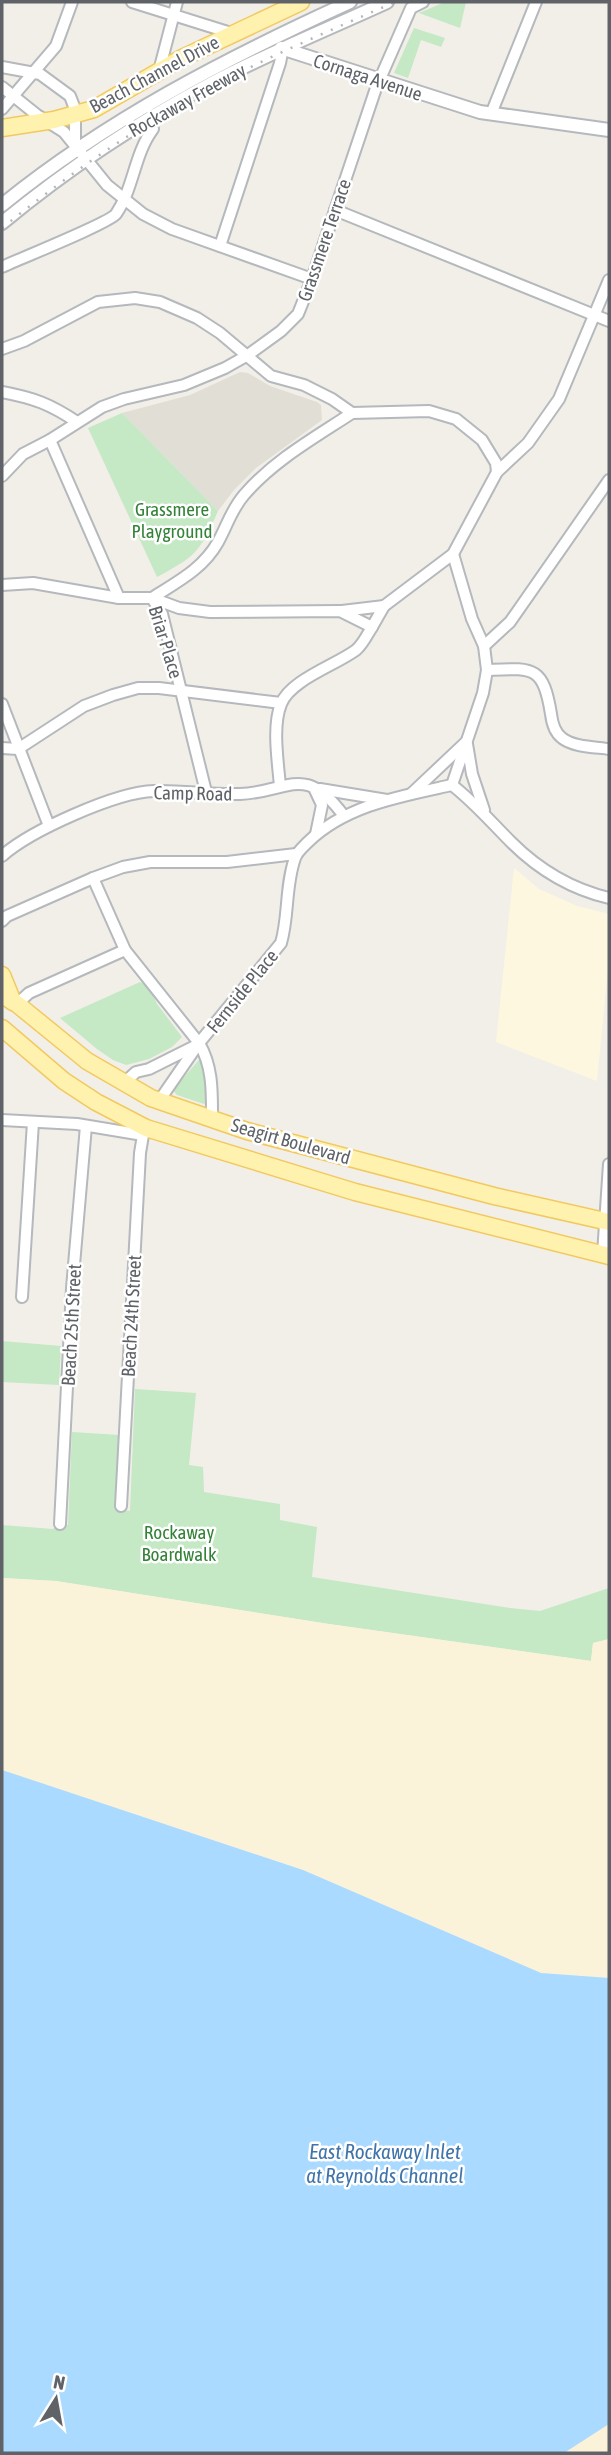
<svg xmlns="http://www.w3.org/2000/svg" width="611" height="2455" font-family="'Asap Condensed',sans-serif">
<rect width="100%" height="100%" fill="#f1efe8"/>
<polygon fill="#fef7e0" points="514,868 539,889 577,906 609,914 609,958 597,1081 496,1042"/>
<polygon fill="#e1ded6" points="240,372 248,373 270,386 317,402 321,405 322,420 256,468 234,490 218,511 122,413 190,395"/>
<g fill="#c5e8c5">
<polygon points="445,2 466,2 460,28 419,13"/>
<polygon points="414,28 445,38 441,47 421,40 408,78 394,73"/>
<path d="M122 413 218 511C200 552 196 556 157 577L88 428Z"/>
<polygon points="140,982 149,986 157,1004 182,1037 172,1047 149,1059 126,1065 113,1060 97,1049 60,1018"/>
<polygon points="204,1054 207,1102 204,1104 177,1095 173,1090"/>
<polygon points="2,1341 61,1346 59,1385 2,1382"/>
<polygon points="135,1389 196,1393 189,1465 203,1467 204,1492 280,1504 280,1520 317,1527 312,1577 510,1608 540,1611 609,1588 609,1639 593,1643 591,1661 329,1624 56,1581 2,1578 2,1525 53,1529 60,1524 68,1525 72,1432 119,1435 119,1509 130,1511"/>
</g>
<g fill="#fbf3d9">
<polygon points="2,1578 56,1581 329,1624 591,1661 593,1643 609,1639 609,1978 541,1973 303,1870 2,1770"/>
<polygon points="609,2424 609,2450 604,2453 564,2453"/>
</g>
<polygon fill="#aadaff" points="2,1770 303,1870 541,1973 609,1978 609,2424 564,2453 2,2453"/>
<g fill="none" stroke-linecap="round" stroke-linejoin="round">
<defs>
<g id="minor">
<polyline points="132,2 231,33"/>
<polyline points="2,67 40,74 70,96 75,109 75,145"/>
<polyline points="159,71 177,2"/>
<polyline points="2,87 37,115 64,132 107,185 143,214 172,229 312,279"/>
<polyline points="2,109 56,46 72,2"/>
<polyline points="491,114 536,2"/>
<polyline points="335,210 609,321"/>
<polyline points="220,246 280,63 283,48"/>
<path d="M2 267C19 259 109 223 116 214 134 188 134 154 153 129"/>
<polyline points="2,349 24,341 98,302 135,298 160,302 197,318 220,333 271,376 304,385 332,399 352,413 429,411 456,419 482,440 496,463 497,472"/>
<path d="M2 392C34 398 50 404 77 422"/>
<polyline points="50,440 119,598"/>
<polyline points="2,476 23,454 50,440 102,407 124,399 184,385 225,368 248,355 281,331 298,314 312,279 376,88 411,8 423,2"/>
<polyline points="2,585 33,583 119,598 152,598 179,608 210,612 340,611 372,627 384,606 453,554 497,472 528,443 559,399 609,280"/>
<polyline points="342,611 384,606"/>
<polyline points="484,646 510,622 609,480"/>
<path d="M487 670C533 668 543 665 551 714 552 723 554 732 562 738 573 747 595 747 609 749"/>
<polyline points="2,704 49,826"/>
<polyline points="467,744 472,774 484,810"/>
<polyline points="2,748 18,749 84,706 113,695 138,688 159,688 281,703"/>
<polyline points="452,785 483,693 487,670 484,646 472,619 453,554"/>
<path d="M452 785C474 802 491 822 511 842 538 869 571 889 609 898"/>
<path d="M280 786C278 762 272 726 281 704 290 680 336 665 356 650 363 644 367 635 372 627"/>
<polyline points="320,789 387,800"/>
<polyline points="315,790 322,805 316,834"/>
<path d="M206 792 162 614 152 598C177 582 203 569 218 542 227 526 231 510 244 495 273 461 314 438 352 413"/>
<polyline points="411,794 465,743"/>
<path d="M2 856C30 831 116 792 154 791 182 790 211 795 240 794 290 792 304 762 344 816"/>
<path d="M93 878 125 950 199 1043C213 1067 212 1092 212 1119"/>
<polyline points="2,921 7,916 93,878 123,867 150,862 227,862 296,854"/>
<polyline points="17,1004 29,993 125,950"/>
<polyline points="124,1083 136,1072 149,1069 197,1045"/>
<path d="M159 1101 199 1043 281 943C289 916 285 886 295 858 297 852 303 847 308 842 346 805 402 796 452 785"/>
<polyline points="2,1120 77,1124 143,1135"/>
<polyline points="603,1254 609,1164"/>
<polyline points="22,1297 33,1122"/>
<polyline points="121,1506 140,1153 143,1135 146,1128"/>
<polyline points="60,1524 72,1288 86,1126"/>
</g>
<g id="tertiary">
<polyline points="281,48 480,112 609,130"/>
<path d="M2 205C108 119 227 58 350 2"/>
<path d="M2 223C66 170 138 122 212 83 269 53 328 29 387 2"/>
</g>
<g id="primary">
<polyline points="2,128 54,120 94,109 182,58 301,2"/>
<polyline points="2,975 13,1002"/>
<polyline points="2,995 17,1004 87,1061 151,1098 247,1131 494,1196 609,1222"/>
<polyline points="2,1028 64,1081 96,1102 146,1128 355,1192 609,1256"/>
</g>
</defs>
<use href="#minor" stroke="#b5b8bc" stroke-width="14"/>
<use href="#tertiary" stroke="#b5b8bc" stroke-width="16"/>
<use href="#primary" stroke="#f2c960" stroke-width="19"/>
<use href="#minor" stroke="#fff" stroke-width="10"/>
<use href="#tertiary" stroke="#fff" stroke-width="12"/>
<use href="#primary" stroke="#fff2af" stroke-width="16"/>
<path stroke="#b6b7b8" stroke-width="2.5" stroke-dasharray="2 9" stroke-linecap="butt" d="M2 228C62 180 124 135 192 98 257 61 327 32 395 2"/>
</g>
<g text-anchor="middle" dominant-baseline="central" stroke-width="5" stroke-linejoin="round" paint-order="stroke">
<g font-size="19" fill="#5f6368" stroke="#fff">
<text transform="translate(154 74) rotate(-28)">Beach Channel Drive</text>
<text transform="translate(368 77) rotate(18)">Cornaga Avenue</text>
<text transform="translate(187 100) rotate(-29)">Rockaway Freeway</text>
<text transform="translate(324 240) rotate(-71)">Grassmere Terrace</text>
<text transform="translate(166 642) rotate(73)">Briar Place</text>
<text transform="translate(193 793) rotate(1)">Camp Road</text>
<text transform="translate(242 991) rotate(-51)">Fernside Place</text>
<text transform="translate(291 1141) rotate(16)">Seagirt Boulevard</text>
<text transform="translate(131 1316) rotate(-87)">Beach 24th Street</text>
<text transform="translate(71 1325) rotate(-87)">Beach 25th Street</text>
</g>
<g font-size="19" fill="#348238" stroke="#fff">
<text x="172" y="509">Grassmere<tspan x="172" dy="22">Playground</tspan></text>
<text x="179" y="1532">Rockaway<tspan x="179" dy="22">Boardwalk</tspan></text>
</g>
<g font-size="21" font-style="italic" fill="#4174aa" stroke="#fff">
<text x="385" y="2151">East Rockaway Inlet<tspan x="385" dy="24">at Reynolds Channel</tspan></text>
</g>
</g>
<rect width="611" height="2455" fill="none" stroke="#5f6368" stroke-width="7"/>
<g transform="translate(56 2399) rotate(11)" stroke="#ffffff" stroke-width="5" paint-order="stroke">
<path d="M0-5L12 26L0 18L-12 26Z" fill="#5f6368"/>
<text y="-10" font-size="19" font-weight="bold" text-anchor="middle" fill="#5f6368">N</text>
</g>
</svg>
